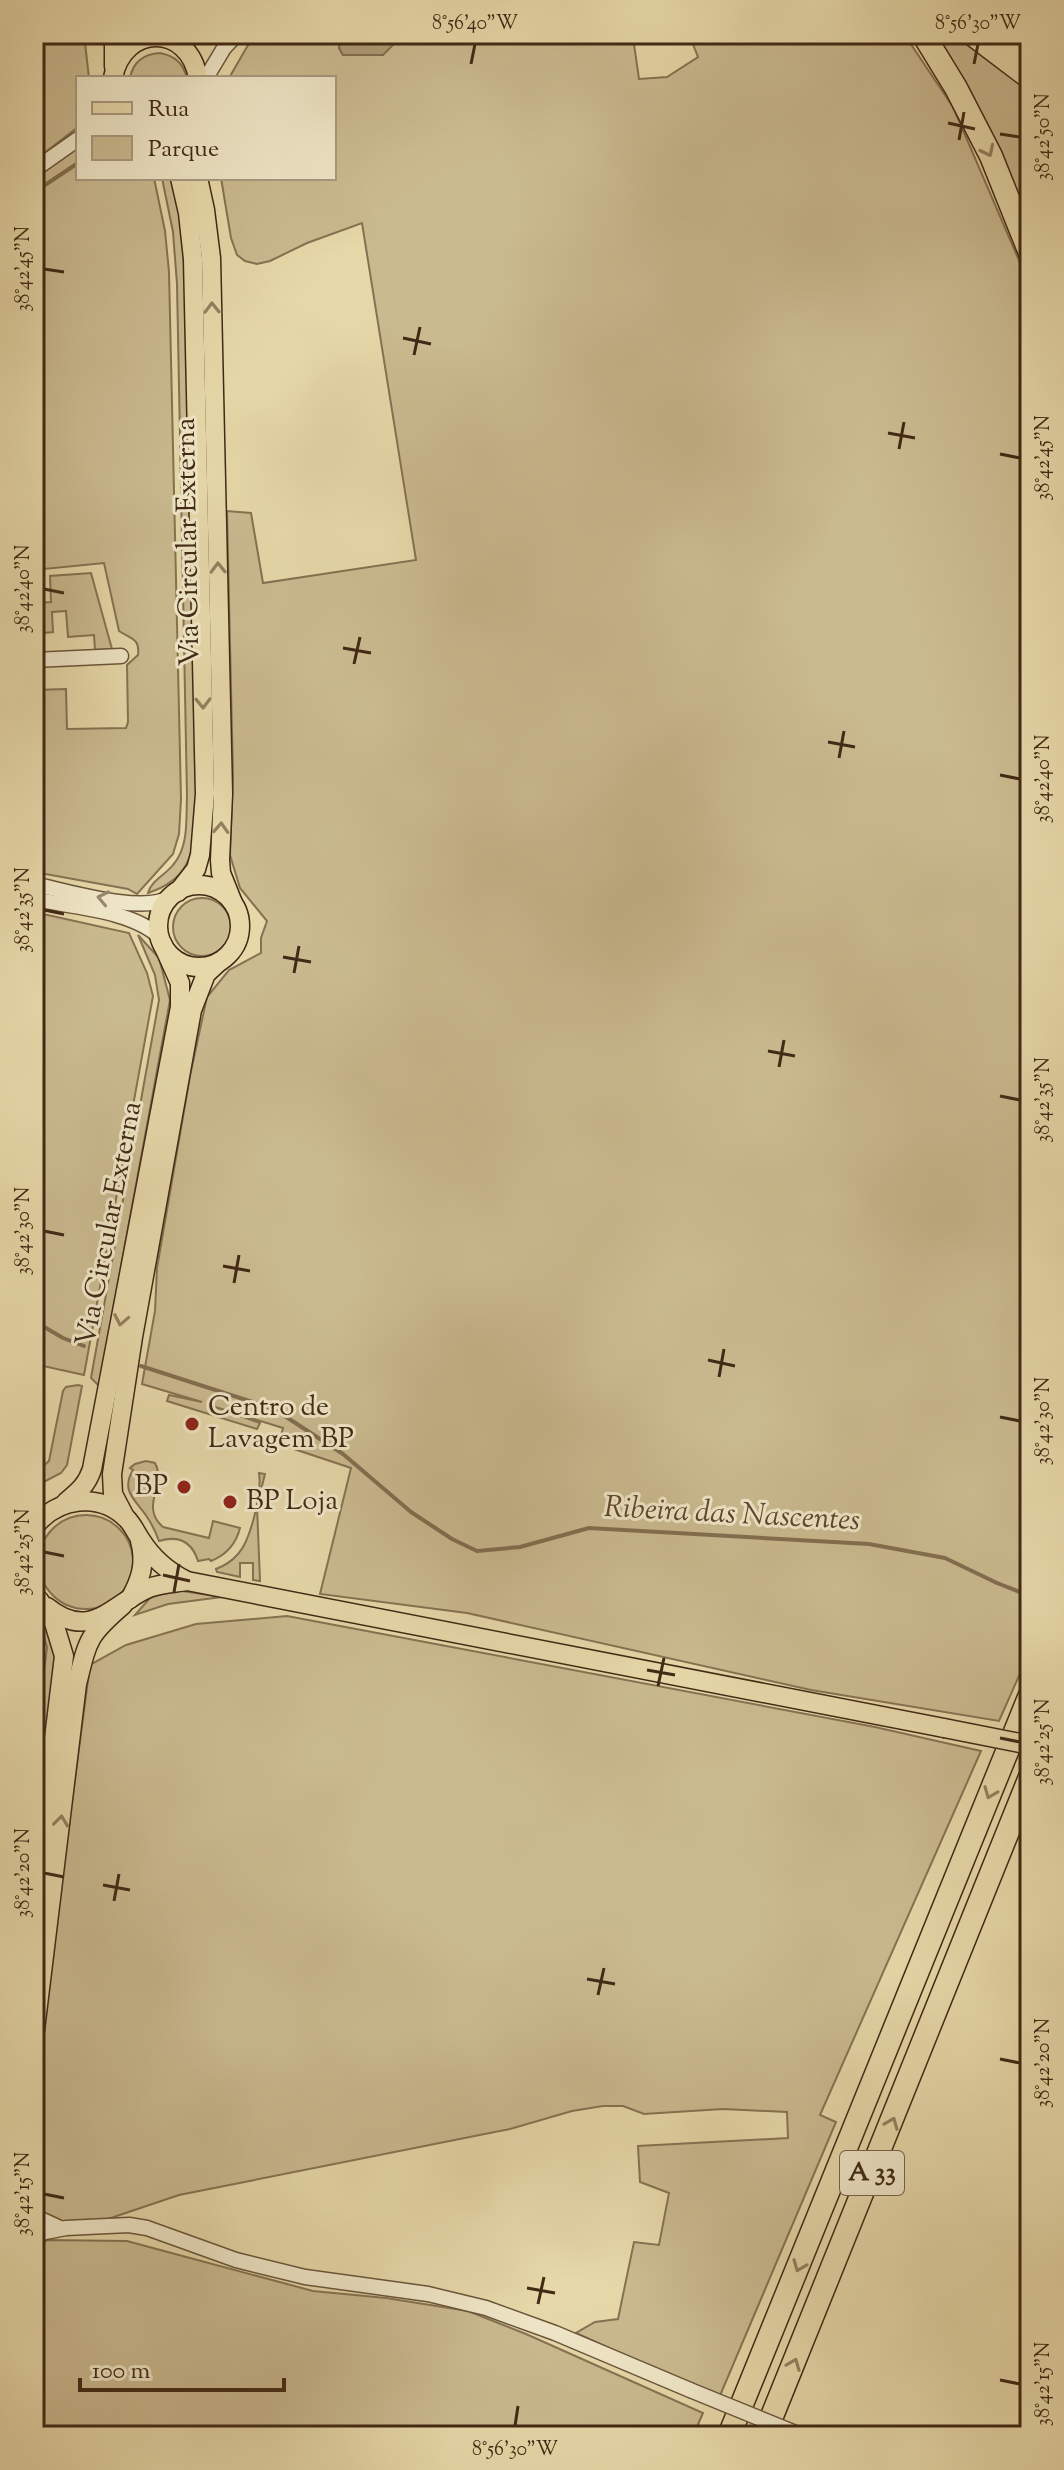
<svg xmlns="http://www.w3.org/2000/svg" width="1064" height="2470" font-family="'Sorts Mill Goudy',serif">
<rect width="100%" height="100%" fill="#e6d8a9"/>
<filter id="stains"><feTurbulence type="fractalNoise" baseFrequency=".0025" numOctaves="4"/><feColorMatrix values="0 0 0 0 .2 0 0 0 0 .09 0 0 0 0 .02 0 0 0 .5 -.17"/></filter>
<radialGradient id="worn" r=".72"><stop offset=".6" stop-color="#630" stop-opacity="0"/><stop offset="1" stop-color="#630" stop-opacity=".3"/></radialGradient>
<g fill="#caba90" stroke="#857252" stroke-width="2">
<polygon points="34,34 84,34 89,78 78,78 78,127 34,161"/>
<polygon points="259,34 342,34 339,48 343,55 383,55 387,34 385,34 556,34 557,40 633,37 639,79 667,77 698,57 689,34 904,34 953,107 1030,286 1030,1651 999,1721 811,1690 467,1613 320,1594 351,1468 279,1444 283,1428 212,1406 260,1423 257,1429 167,1401 169,1395 202,1402 142,1384 155,1311 157,1268 190,1076 207,997 229,970 261,953 261,938 267,921 240,888 230,855 233,776 227,511 251,513 263,583 416,560 362,223 307,243 270,261 257,264 245,261 237,255 231,238 221,178 334,178 334,78 229,78 248,45"/>
<polygon points="929,34 955,34 1030,88 1030,239"/>
<path d="M160 53C175 56 183 63 187 78H130C133 62 144 54 160 53Z"/>
<path d="M78 145V178H154L165 231 169 272 181 799 179 834 173 854 137 894 128 889 34 872V729L39 728 38 706 34 705V690L66 689 67 729 126 728 128 722 127 665 138 655C140 638 131 639 119 631L104 563 34 570V177Z"/>
<path d="M162 178H173L186 255 198 804C192 848 196 877 148 893 151 881 165 875 173 865 189 847 186 819 187 796L177 284 173 232Z"/>
<polygon points="91,573 112,649 95,650 94,635 68,637 66,611 52,612 53,632 44,633 43,637 34,638 34,603 51,602 50,576"/>
<circle cx="202" cy="927" r="29"/>
<polygon points="34,912 129,933 147,973 153,996 84,1375 34,1364"/>
<polygon points="138,935 159,958 170,1000 99,1386 91,1378 159,1000 155,975"/>
<polygon points="78,1385 82,1386 67,1465 61,1473 34,1487 34,1474 49,1461 63,1391 66,1387"/>
<path d="M146 1461 155 1463C167 1485 139 1506 163 1527L209 1538 213 1521 240 1528C236 1544 226 1555 211 1561L209 1559 198 1561C192 1542 179 1535 159 1541 156 1533 152 1524 147 1517 136 1500 120 1491 133 1470L130 1468 135 1464Z"/>
<path d="M259 1473 265 1474 257 1506 260 1581 253 1580V1563H240V1577L217 1572 216 1569C224 1566 232 1561 238 1554 251 1540 262 1492 259 1473Z"/>
<circle cx="86" cy="1562" r="47"/>
<polygon points="169,1589 222,1597 168,1604 135,1615 150,1598"/>
<polygon points="34,1612 50,1626 56,1653 34,1826 34,1753 47,1647 44,1637 34,1627"/>
<polygon points="287,1616 875,1727 981,1751 820,2115 836,2122 719,2398 576,2333 595,2322 618,2319 634,2242 659,2245 669,2193 640,2182 638,2146 788,2138 787,2112 723,2109 644,2114 623,2106 603,2106 572,2111 510,2129 179,2195 99,2222 66,2226 48,2221 34,2209 34,2114 42,2029 90,1665 126,1645 196,1624"/>
<polygon points="46,2240 127,2241 313,2291 386,2298 468,2311 526,2334 703,2413 693,2436 34,2436 34,2262"/>
</g>
<polygon fill="#ae9c77" stroke="#826e50" stroke-width="2" points="342,34 387,34 394,44 383,55 343,55 339,48"/>
<g fill="none" stroke-linecap="round" stroke-linejoin="round">
<g stroke="#826e50" stroke-width="4">
<polyline points="36,191 78,163"/>
<polyline points="34,1321 63,1338 84,1346"/>
<polyline points="141,1366 274,1409 343,1454 411,1512 452,1539 477,1551 520,1547 589,1528 869,1544 945,1558 997,1583 1030,1596"/>
</g>
<defs>
<g id="minor">
<polyline points="169,39 205,34"/>
<polyline points="206,78 224,48 237,34"/>
<polyline points="34,170 78,139"/>
<polyline points="34,660 121,656"/>
<path d="M34 884C67 891 143 915 171 897"/>
<path d="M34 899C72 907 131 910 160 937"/>
<polyline points="34,2216 58,2227"/>
<polyline points="34,2237 45,2232 66,2228 129,2225 147,2228 236,2260 305,2277 428,2294 486,2308 555,2333 690,2390"/>
</g>
<g id="major">
<polyline points="111,34 114,45 114,67"/>
<path d="M113 78C123 24 189 23 198 78"/>
<polyline points="198,178 205,210 211,258 223,794 220,860 221,873 233,903"/>
<circle cx="199" cy="926" r="41"/>
<polyline points="178,892 196,869 200,855 205,794 193,259 188,213 180,178"/>
<path d="M66 1502C78 1492 87 1485 92 1469L180 1007V983L162 943"/>
<polyline points="125,1517 113,1494 112,1474 133,1337 192,1010 206,974 219,962"/>
<path d="M34 1527C57 1498 99 1491 127 1519 133 1525 136 1533 141 1540 153 1559 167 1571 187 1581L944 1728"/>
<path d="M130 1599C141 1579 146 1563 140 1541"/>
<path d="M47 1607C91 1643 113 1603 149 1588 161 1583 175 1583 187 1581"/>
<polyline points="34,1904 64,1656 54,1623 39,1600"/>
<path d="M34 2038 77 1684C88 1639 88 1635 123 1605"/>
</g>
<g id="highway">
<polyline points="923,34 956,88 991,156 1030,253"/>
<polyline points="972,34 1030,78"/>
<polyline points="1002,34 1030,55"/>
<polyline points="729,2436 1030,1695"/>
<polyline points="764,2436 1030,1777"/>
</g>
</defs>
<use href="#minor" stroke="#6a553a" stroke-width="17"/>
<use href="#major" stroke="#402915" stroke-width="21"/>
<use href="#highway" stroke="#402915" stroke-width="25"/>
<use href="#minor" stroke="#efe6c7" stroke-width="14"/>
<use href="#major" stroke="#e6d8a9" stroke-width="18"/>
<use href="#highway" stroke="#e6d8a9" stroke-width="22"/>
<defs>
<polyline id="minor-bridge" points="690,2390 803,2436"/>
<polyline id="major-bridge" points="944,1728 1030,1745"/>
</defs>
<use href="#minor-bridge" stroke="#6a553a" stroke-width="17" stroke-linecap="butt"/>
<use href="#major-bridge" stroke="#402915" stroke-width="21" stroke-linecap="butt"/>
<use href="#minor-bridge" stroke="#efe6c7" stroke-width="14"/>
<use href="#major-bridge" stroke="#e6d8a9" stroke-width="18"/>
</g>
<defs><path id="oneway-chevron" d="M-2-3.5L2.5 0L-2 3.5" fill="none" stroke-width="1.6" stroke-linecap="round" stroke-linejoin="round" transform="scale(2)"/></defs>
<g stroke="#93805f">
<use href="#oneway-chevron" transform="translate(988 151) rotate(64)"/>
<use href="#oneway-chevron" transform="translate(212 308) rotate(-91)"/>
<use href="#oneway-chevron" transform="translate(218 568) rotate(-91)"/>
<use href="#oneway-chevron" transform="translate(203 703) rotate(89)"/>
<use href="#oneway-chevron" transform="translate(221 828) rotate(-87)"/>
<use href="#oneway-chevron" transform="translate(121 1320) rotate(101)"/>
<use href="#oneway-chevron" transform="translate(990 1793) rotate(112)"/>
<use href="#oneway-chevron" transform="translate(61 1821) rotate(-83)"/>
<use href="#oneway-chevron" transform="translate(892 2123) rotate(-68)"/>
<use href="#oneway-chevron" transform="translate(799 2266) rotate(112)"/>
<use href="#oneway-chevron" transform="translate(794 2364) rotate(-68)"/>
</g>
<use stroke="#98886e" href="#oneway-chevron" transform="translate(103 898) rotate(-168)"/>
<path fill="none" stroke="#402915" stroke-width="3" d="M471 64 475 44M974 64 978 44M948 123 975 129M1000 134 1020 137M959 140 964 112M44 269 64 272M403 338 431 344M414 355 420 327M888 433 915 438M899 449 904 422M1000 454 1020 458M44 589 64 593M343 648 371 653M354 664 360 637M828 742 855 747M839 758 844 731M1000 775 1020 779M44 910 64 914M283 957 311 962M294 973 299 946M768 1051 795 1056M779 1067 784 1040M1000 1096 1020 1100M44 1231 64 1235M223 1266 250 1271M234 1283 239 1255M708 1360 735 1366M719 1377 724 1349M1000 1417 1020 1421M44 1552 64 1556M163 1575 190 1581M174 1592 179 1564M647 1670 675 1675M658 1686 664 1658M1000 1738 1020 1742M44 1873 64 1877M103 1885 130 1890M114 1901 119 1874M587 1979 615 1984M598 1995 604 1968M1000 2059 1020 2063M44 2194 64 2198M527 2288 555 2293M538 2304 544 2277M1000 2380 1020 2384M515 2426 518 2406"/>
<g fill="#8f2418" stroke="#efe6c7" stroke-width="3">
<circle cx="192" cy="1424" r="8"/>
<circle cx="184" cy="1487" r="8"/>
<circle cx="230" cy="1502" r="8"/>
</g>
<g text-anchor="middle" dominant-baseline="central" stroke-width="6" stroke-linejoin="round" paint-order="stroke">
<rect fill="#efe6c7" stroke="#74624a" stroke-width="2" x="840" y="2151" width="64" height="44" rx="6"/>
<g font-size="26" font-weight="bold" fill="#402915">
<text x="872" y="2173">A 33</text>
</g>
<g font-size="28" fill="#402915" stroke="#efe6c7">
<text transform="translate(189 542) rotate(-91)">Via Circular Externa</text>
<text transform="translate(110 1224) rotate(-79)">Via Circular Externa</text>
</g>
<g font-size="28" fill="#402915" stroke="#efe6c7" text-anchor="start">
<text x="208" y="1408">Centro de<tspan x="208" dy="32">Lavagem BP</tspan></text>
<text x="168" y="1487" text-anchor="end">BP</text>
<text x="246" y="1502">BP Loja</text>
</g>
<g font-size="30" font-style="italic" fill="#5c462e" stroke="#efe6c7">
<text transform="translate(732 1515) rotate(3)">Ribeira das Nascentes</text>
</g>
</g>
<rect width="1064" height="2470" fill="none" stroke="#e6d8a9" stroke-width="88"/>
<rect x="76" y="76" width="260" height="104" fill="#efe6c7" stroke="#a99a80" stroke-width="2"/>
<rect x="92" y="102" width="40" height="12" fill="#e6d8a9" stroke="#a99a80" stroke-width="2"/>
<text x="148" y="116" font-size="24" fill="#402915">Rua</text>
<rect x="92" y="136" width="40" height="24" fill="#caba90" stroke="#a99a80" stroke-width="2"/>
<text x="148" y="156" font-size="24" fill="#402915">Parque</text>
<path d="M80 2378v12h204v-12" fill="none" stroke="#402915" stroke-width="4"/>
<text x="92" y="2378" font-size="24" fill="#402915" stroke="#efe6c7" stroke-width="6" paint-order="stroke">100 m</text>
<rect x="44" y="44" width="976" height="2382" fill="none" stroke="#402915" stroke-width="3"/>
<g font-size="20" text-anchor="middle" fill="#402915">
<text x="475" y="29">8°56'40"W</text>
<text x="978" y="29">8°56'30"W</text>
<text transform="translate(1042 137) rotate(-90)" y="7">38°42'50"N</text>
<text transform="translate(22 269) rotate(-90)" y="7">38°42'45"N</text>
<text transform="translate(1042 458) rotate(-90)" y="7">38°42'45"N</text>
<text transform="translate(22 589) rotate(-90)" y="7">38°42'40"N</text>
<text transform="translate(1042 779) rotate(-90)" y="7">38°42'40"N</text>
<text transform="translate(22 910) rotate(-90)" y="7">38°42'35"N</text>
<text transform="translate(1042 1100) rotate(-90)" y="7">38°42'35"N</text>
<text transform="translate(22 1231) rotate(-90)" y="7">38°42'30"N</text>
<text transform="translate(1042 1421) rotate(-90)" y="7">38°42'30"N</text>
<text transform="translate(22 1552) rotate(-90)" y="7">38°42'25"N</text>
<text transform="translate(1042 1742) rotate(-90)" y="7">38°42'25"N</text>
<text transform="translate(22 1873) rotate(-90)" y="7">38°42'20"N</text>
<text transform="translate(1042 2063) rotate(-90)" y="7">38°42'20"N</text>
<text transform="translate(22 2194) rotate(-90)" y="7">38°42'15"N</text>
<text transform="translate(1042 2384) rotate(-90)" y="7">38°42'15"N</text>
<text x="515" y="2455">8°56'30"W</text>
</g>
<rect width="100%" height="100%" filter="url(#stains)"/>
<rect width="100%" height="100%" fill="url(#worn)"/>
</svg>
